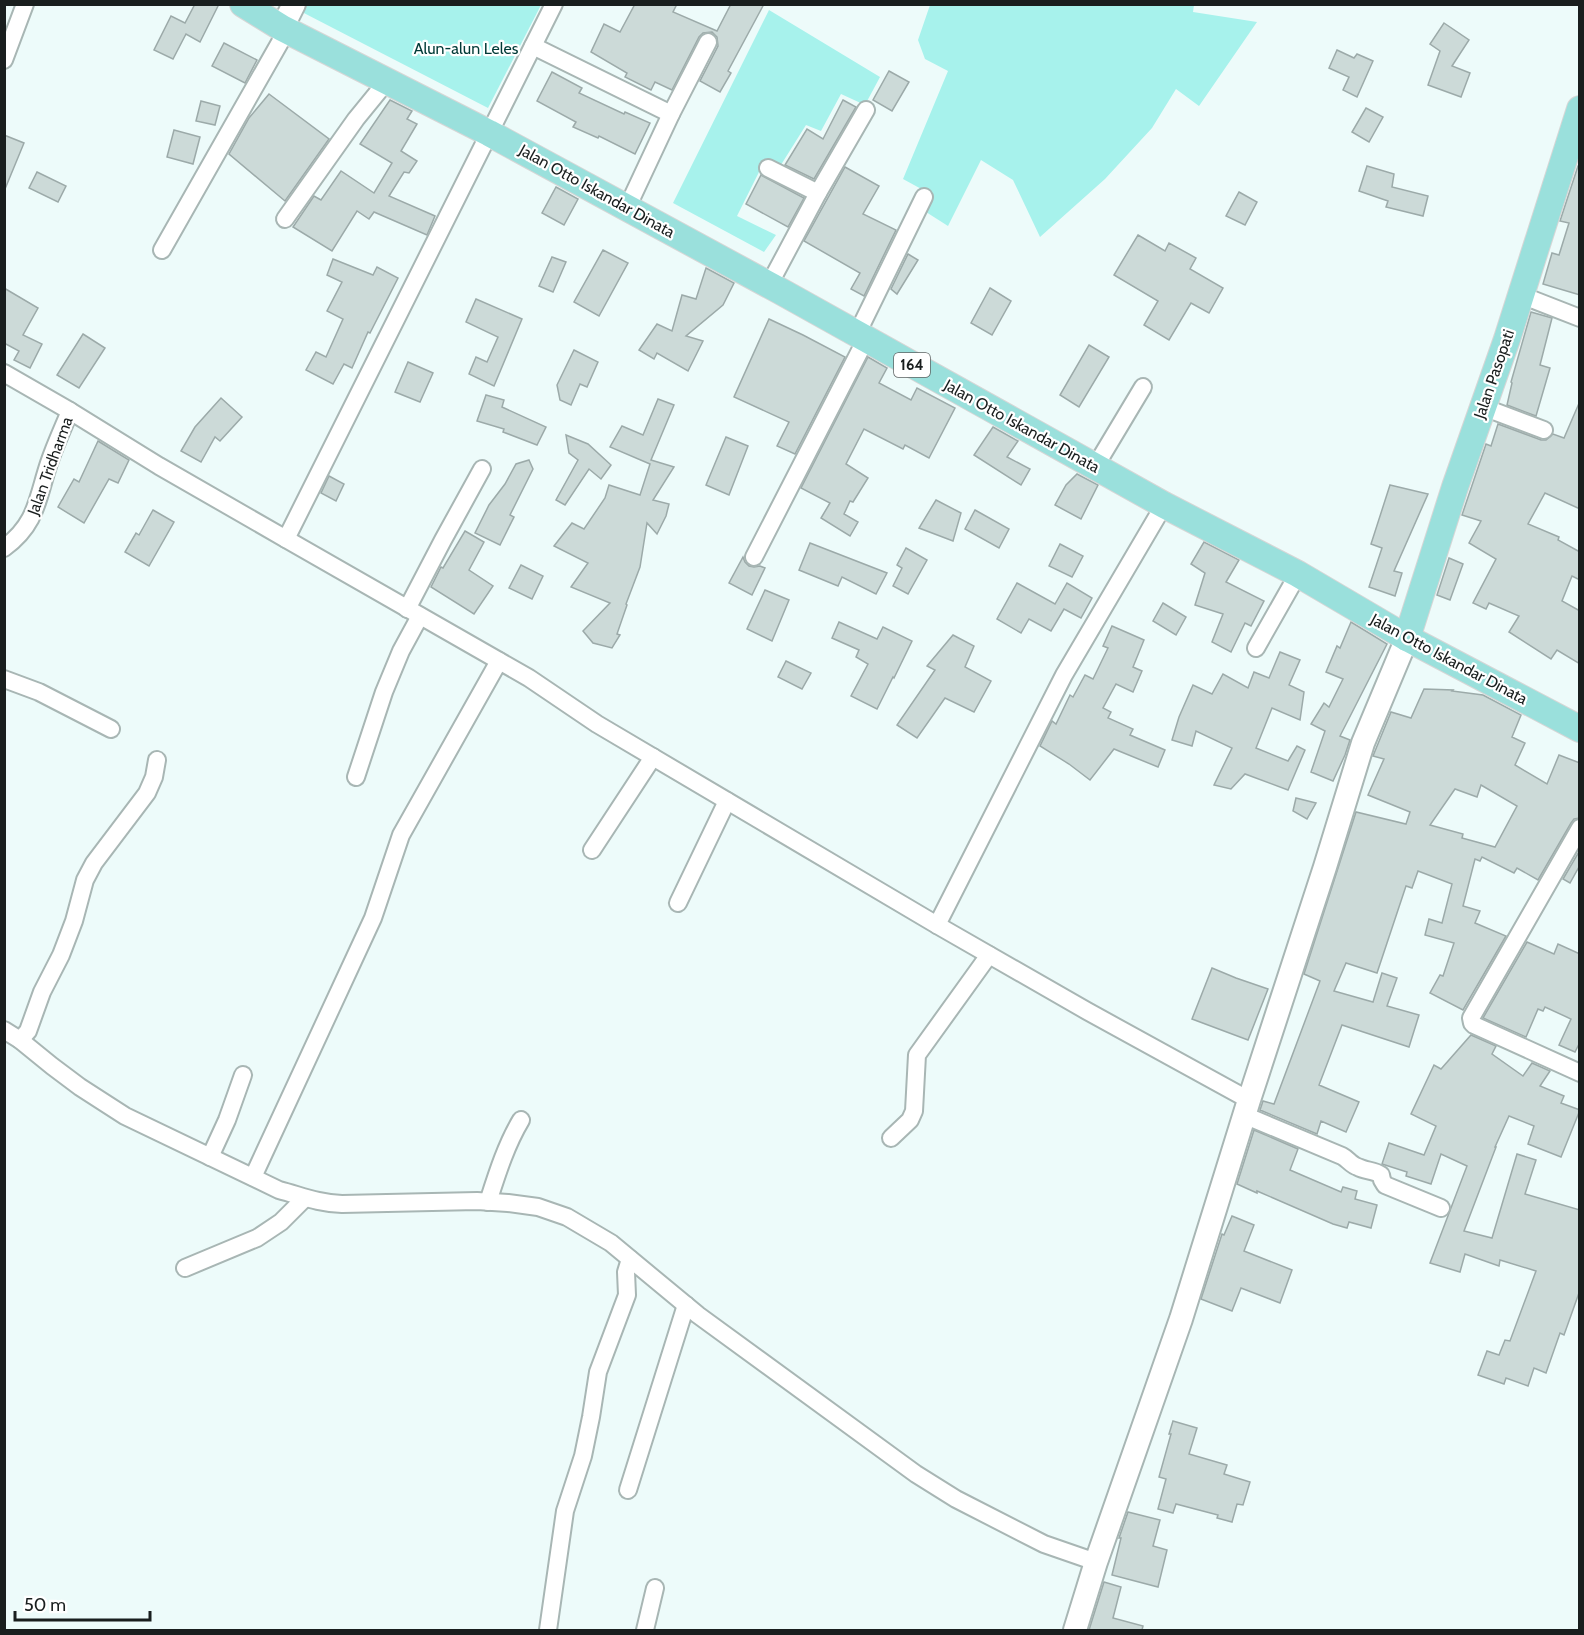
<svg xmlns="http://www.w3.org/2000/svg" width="1584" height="1635" font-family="Cabin,sans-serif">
<rect width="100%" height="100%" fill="#edfbfa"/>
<g fill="#a7f2ec">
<polygon points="303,4 541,5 488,108 300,11"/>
<polygon points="930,5 1194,5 1193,12 1257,22 1199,106 1176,89 1152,128 1105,179 1040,237 1013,180 981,160 948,226 915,205 925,191 903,179 948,71 925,59 918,40"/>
<polygon points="769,10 880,77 865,105 841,94 821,131 806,125 779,168 765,160 737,216 776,235 764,252 673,203"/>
</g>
<g fill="#ccdad8" stroke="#9caaa9" stroke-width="1.5" fill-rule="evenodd">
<polygon points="195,4 219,4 200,42 186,34 173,59 154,50 171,16 185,23"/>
<polygon points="635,4 677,4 673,12 717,31 731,4 764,4 728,71 731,73 720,92 700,81 718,46 717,37 712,32 703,33 699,37 672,90 655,82 651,90 625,77 627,73 591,52 604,24 620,32"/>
<polygon points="1444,23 1469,40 1452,66 1470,73 1461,97 1428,85 1440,51 1430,44"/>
<polygon points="224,43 257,60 245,83 212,66"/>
<polygon points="1337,50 1354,58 1357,54 1373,61 1357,97 1343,90 1349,77 1329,68"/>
<polygon points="889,71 909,82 892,111 873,100"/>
<polygon points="552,72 582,88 579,93 624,114 625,112 650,123 635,154 599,136 598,138 573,127 576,122 537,101"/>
<polygon points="269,94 329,139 285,201 229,154 249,118"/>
<polygon points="390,100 412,111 407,119 417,124 401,151 417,161 409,173 404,172 389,196 435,216 427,235 374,212 369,219 357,211 332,251 293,227 314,196 321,200 341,171 374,193 392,163 360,144"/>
<polygon points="843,100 856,107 814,179 785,165 807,129 823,139"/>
<polygon points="201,101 220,106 215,125 196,121"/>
<polygon points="1366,108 1383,117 1369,142 1352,132"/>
<polygon points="174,130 200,137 193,164 167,157"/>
<polygon points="4,135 24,143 5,189 4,189"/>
<polygon points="1367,166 1394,174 1392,187 1428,196 1423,216 1386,207 1388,201 1359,191"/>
<polygon points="1578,166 1580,166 1580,295 1543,284 1552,253 1559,255 1569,223 1560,221"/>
<polygon points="845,167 879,186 863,214 896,230 864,296 851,289 860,273 804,241"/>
<polygon points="37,172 66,186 58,202 29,188"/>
<polygon points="761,175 804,198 788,227 746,204"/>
<polygon points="556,187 578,199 564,225 542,213"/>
<polygon points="1239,192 1257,202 1245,225 1226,216"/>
<polygon points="1138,235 1165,251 1169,243 1196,258 1190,269 1223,288 1209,313 1191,303 1169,340 1144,325 1158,301 1114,275"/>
<polygon points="603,250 628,263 599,316 574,302"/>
<polygon points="908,254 918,260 897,294 891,289"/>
<polygon points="552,257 566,262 553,292 539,286"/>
<polygon points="333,259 373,275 377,267 398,278 370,333 368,332 352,368 344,364 333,384 306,370 316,352 326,357 343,319 327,311 342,282 327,275"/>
<polygon points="706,268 734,283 723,305 686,336 703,341 688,371 657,353 654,359 639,350 657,324 672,331 682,295 696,299"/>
<polygon points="4,288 38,308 23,335 42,344 30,368 14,360 19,351 4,343"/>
<polygon points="990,288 1011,301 992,335 971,323"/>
<polygon points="476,299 522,319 494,386 469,374 476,357 487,362 498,337 466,322"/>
<polygon points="1531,312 1552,318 1540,365 1550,368 1536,416 1507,405 1512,383 1511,382"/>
<polygon points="769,319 803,335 845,357 795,454 777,446 789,422 734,397"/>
<polygon points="83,334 105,348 79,388 57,375"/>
<polygon points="1089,345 1109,357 1079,407 1060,395"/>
<polygon points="574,350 598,362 587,387 580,384 571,405 560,400 557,385"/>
<polygon points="868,357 887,368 879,383 911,400 917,388 955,408 929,458 905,445 903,449 864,429 846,464 868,478 853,502 850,501 844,514 858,522 850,536 821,518 830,503 801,488"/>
<polygon points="408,362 433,373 420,402 395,392"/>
<polygon points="486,395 504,400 502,407 546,427 537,445 503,432 504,429 477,421"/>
<polygon points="221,398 242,417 220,441 215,437 201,462 181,451 195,427"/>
<polygon points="658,399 674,405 651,460 674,467 653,500 669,504 666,516 657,534 647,523 640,567 626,604 627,605 617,634 620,635 612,648 593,643 583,631 610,603 571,587 588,563 554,546 572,523 584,529 605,498 609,485 640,495 650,464 610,447 622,426 643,435"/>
<polygon points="1580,401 1580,509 1545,493 1528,524 1559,537 1558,540 1580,552 1580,580 1572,576 1562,601 1580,611 1580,664 1557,650 1551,659 1509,632 1519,616 1489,603 1486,609 1473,603 1496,559 1469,543 1481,521 1462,515 1486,444 1491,446 1498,424 1541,440 1546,440 1553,434 1564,438"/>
<polygon points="993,427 1018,441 1007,457 1030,469 1021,485 974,455"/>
<polygon points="566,435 588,444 611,465 601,479 589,469 565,505 556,500 578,460 569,453"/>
<polygon points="726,437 748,446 729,495 706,485"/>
<polygon points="98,441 129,460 118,483 109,479 84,523 58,507 74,479 79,482"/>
<polygon points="529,460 533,469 510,515 514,517 500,545 475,533 489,505 505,484 516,464"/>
<polygon points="1077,474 1098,485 1081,519 1055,505 1066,485"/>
<polygon points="329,476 344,484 336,501 321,493"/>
<polygon points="1390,485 1428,494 1394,571 1402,573 1395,596 1369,587 1382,548 1371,544"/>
<polygon points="936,500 961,513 953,541 919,528"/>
<polygon points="153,510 174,522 149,566 125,552 136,533 139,535"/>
<polygon points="975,510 1009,529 999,548 965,529"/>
<polygon points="465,531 484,542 469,570 493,586 474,614 431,587 441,567 443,568"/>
<polygon points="1204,542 1239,560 1226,582 1264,601 1251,626 1245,623 1231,652 1212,642 1223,614 1195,605 1205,573 1191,564"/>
<polygon points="810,543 887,573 876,594 842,577 838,586 799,570"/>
<polygon points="1060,544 1083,556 1072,577 1049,566"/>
<polygon points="906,548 927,560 908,594 893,586 902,568 897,565"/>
<polygon points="743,557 745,562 749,566 754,567 760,566 765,568 752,595 729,583"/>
<polygon points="1449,558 1463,564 1450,600 1437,595"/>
<polygon points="521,565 543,576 532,599 509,588"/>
<polygon points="1017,583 1055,604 1067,583 1092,598 1081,618 1064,609 1051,631 1029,619 1021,633 997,619"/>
<polygon points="765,590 789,600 772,641 747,629"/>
<polygon points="1163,603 1186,617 1176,635 1153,621"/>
<polygon points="839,622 877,639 883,627 912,641 894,678 893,677 877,709 851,696 868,664 856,657 859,650 832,638"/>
<polygon points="1351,622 1387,644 1340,736 1350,740 1345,755 1333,781 1311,772 1325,731 1311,724 1324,703 1329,707 1343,679 1326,672 1337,646 1340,648"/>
<polygon points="1112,626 1144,640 1133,667 1142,671 1133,692 1116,684 1103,708 1111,712 1108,718 1133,729 1130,735 1165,750 1158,767 1114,749 1090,780 1069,764 1040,746 1052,721 1056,724 1070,695 1073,697 1085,675 1093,679 1108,648 1103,646"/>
<polygon points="953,635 974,646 965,667 991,681 974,712 945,698 917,738 897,725 935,670 927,666"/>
<polygon points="1280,652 1300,660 1289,685 1304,692 1300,720 1272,708 1256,748 1288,761 1297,746 1305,750 1288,790 1245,774 1231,789 1214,785 1232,748 1196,731 1192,746 1172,740 1179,717 1193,685 1212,694 1223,674 1248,688 1254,672 1269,678"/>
<polygon points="786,661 811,673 802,689 778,677"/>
<path d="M1424 689 1453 690 1452 691 1483 695 1521 715 1512 737 1525 743 1515 765 1547 784 1559 755 1580 763V818L1574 819 1571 823 1538 880 1517 868 1514 873 1482 857 1480 861 1475 859 1463 906 1480 911 1475 923 1506 936 1463 1010 1430 993 1440 975 1443 976 1454 943 1425 935 1429 919 1442 923 1452 884 1418 871 1412 888 1406 886 1377 973 1346 963 1334 991 1373 1002 1382 973 1397 978 1387 1006 1419 1015 1409 1047 1342 1025 1319 1085 1359 1102 1346 1132 1321 1121 1317 1134 1260 1110 1263 1101 1274 1104 1320 981 1304 974 1356 812 1406 824 1410 812 1368 795 1384 759 1373 756 1391 712 1411 718ZM1481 785 1517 806 1495 847 1462 838 1463 834 1430 825 1455 789 1477 797Z"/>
<polygon points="1296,798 1316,803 1307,819 1293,811"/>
<polygon points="1580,850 1580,865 1570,883 1563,879"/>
<polygon points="1527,942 1554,954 1558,944 1580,954 1580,1042 1575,1052 1559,1045 1571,1019 1545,1007 1543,1011 1538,1009 1526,1037 1483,1018"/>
<polygon points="1212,968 1236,978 1268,989 1248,1040 1192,1019"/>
<polygon points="1471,1035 1496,1046 1492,1054 1523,1076 1532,1063 1550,1071 1540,1086 1564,1096 1561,1103 1580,1110 1561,1157 1528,1144 1534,1126 1509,1116 1495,1147 1496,1147 1464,1231 1492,1238 1517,1154 1536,1160 1525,1194 1580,1210 1580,1290 1564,1335 1560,1333 1546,1373 1534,1368 1528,1386 1506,1378 1504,1384 1478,1375 1487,1351 1499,1355 1505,1340 1510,1341 1536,1271 1500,1260 1499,1266 1465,1254 1460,1272 1430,1263 1467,1166 1441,1154 1431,1184 1406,1176 1407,1172 1382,1164 1389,1143 1424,1155 1436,1126 1411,1114 1434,1065 1441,1069"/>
<polygon points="1254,1130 1298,1149 1290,1170 1341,1192 1343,1187 1357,1191 1355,1199 1377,1205 1371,1228 1349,1222 1347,1228 1333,1224 1257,1191 1257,1193 1237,1184"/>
<polygon points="1232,1216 1254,1225 1244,1251 1292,1270 1280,1303 1241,1288 1232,1311 1201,1299 1222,1234 1224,1235"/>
<polygon points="1173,1421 1197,1428 1189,1454 1227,1465 1224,1474 1250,1482 1243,1505 1237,1504 1232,1522 1217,1518 1218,1515 1176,1504 1173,1513 1158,1509 1166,1479 1159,1477 1171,1434 1169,1434"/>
<polygon points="1128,1512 1160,1520 1153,1546 1167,1550 1158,1587 1112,1575 1121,1538 1119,1538"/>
<polygon points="1104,1582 1121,1587 1113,1618 1143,1626 1142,1630 1089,1630"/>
</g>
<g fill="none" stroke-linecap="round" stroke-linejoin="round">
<defs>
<g id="street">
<polyline points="533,46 671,114"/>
<polyline points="4,60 25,4"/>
<polyline points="768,168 818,193"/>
<polyline points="627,208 671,114 708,42"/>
<polyline points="285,219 356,119 387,81"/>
<polyline points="162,250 287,30"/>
<polyline points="769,285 818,193 866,110"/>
<polyline points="1521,295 1580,318"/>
<polyline points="857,334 924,197"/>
<polyline points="4,373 70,411 159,466 286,539 554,4"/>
<polyline points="1483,407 1544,430"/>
<polyline points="1095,467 1143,387"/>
<polyline points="286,539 529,678 597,724 937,925 1087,1011 1249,1100"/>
<path d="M4 548C37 524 37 499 49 463 55 445 63 428 70 411"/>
<polyline points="754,557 866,339"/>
<polyline points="407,609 443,540 482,469"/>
<polyline points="1256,648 1298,574"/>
<polyline points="4,679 39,692 111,729"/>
<polyline points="356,777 384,692 401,651 420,616"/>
<polyline points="1580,828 1471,1018 1472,1023 1474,1025 1580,1073"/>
<polyline points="592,850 653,757"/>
<polyline points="678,903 727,801"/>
<polyline points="937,925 1064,675 1164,505"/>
<path d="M4 1030 20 1040 52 1066 80 1087 125 1116 279 1190C302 1196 317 1203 342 1204L477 1201 508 1203 538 1207 567 1217 611 1243 698 1315 916 1474 956 1499 1044 1544 1096 1562"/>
<polyline points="20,1040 28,1031 42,992 61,955 74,921 85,880 94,863 147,793 154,777 157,760"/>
<path d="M1244 1115 1342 1156C1348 1159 1351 1165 1358 1167 1365 1171 1374 1170 1381 1175L1382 1180 1385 1185 1441 1208"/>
<polyline points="891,1138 910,1120 914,1111 917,1055 989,955"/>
<polyline points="210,1157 227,1120 243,1075"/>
<polyline points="253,1177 373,918 401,835 499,661"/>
<path d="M488 1202C497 1174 506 1145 521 1120"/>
<polyline points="185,1268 257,1238 281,1222 304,1199"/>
<polyline points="628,1490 686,1305"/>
<polyline points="548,1630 565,1511 583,1456 591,1417 598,1372 627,1295 626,1272 630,1259"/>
<polyline points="645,1630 655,1588"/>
</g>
<g id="secondary">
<polyline points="282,28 294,4"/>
<polyline points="1075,1630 1096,1562 1181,1319 1249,1100 1325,867 1363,743 1407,638"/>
</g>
<g id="primary">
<polyline points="243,4 282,28 489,133 782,292 1164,505 1298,574 1407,638 1580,729"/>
<polyline points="1407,638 1455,487 1507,339 1580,109"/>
</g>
</defs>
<use href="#street" stroke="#a8b6b4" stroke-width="20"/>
<use href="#secondary" stroke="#a8b6b4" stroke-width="26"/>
<use href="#primary" stroke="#d6d6d6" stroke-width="28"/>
<use href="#street" stroke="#fff" stroke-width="16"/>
<use href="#secondary" stroke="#fff" stroke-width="22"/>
<use href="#primary" stroke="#9ae0dc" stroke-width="26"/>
</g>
<g text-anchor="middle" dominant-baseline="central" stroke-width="4.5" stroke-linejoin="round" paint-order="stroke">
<rect fill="#fff" stroke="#5e6262" stroke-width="1.5" x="894" y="353" width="36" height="24" rx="4.5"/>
<g font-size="15" font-weight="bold" fill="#191e1e">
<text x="912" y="365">164</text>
</g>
<g font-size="16" fill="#003a37" stroke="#fff">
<text x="466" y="48">Alun-alun Leles</text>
</g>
<g font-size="16" fill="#191e1e" stroke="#fff">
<text transform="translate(597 191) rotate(29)">Jalan Otto Iskandar Dinata</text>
<text transform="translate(1494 374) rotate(-71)">Jalan Pasopati</text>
<text transform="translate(1022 426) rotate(29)">Jalan Otto Iskandar Dinata</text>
<text transform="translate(50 466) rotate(-70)">Jalan Tridharma</text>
<text transform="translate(1449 659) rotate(28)">Jalan Otto Iskandar Dinata</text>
</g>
</g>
<rect width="1584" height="1635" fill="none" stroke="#191e1e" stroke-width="12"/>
<path d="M15 1611v9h135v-9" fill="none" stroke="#191e1e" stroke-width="3"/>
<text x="24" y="1611" font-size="18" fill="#191e1e" stroke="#ffffff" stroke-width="4.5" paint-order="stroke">50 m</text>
</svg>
